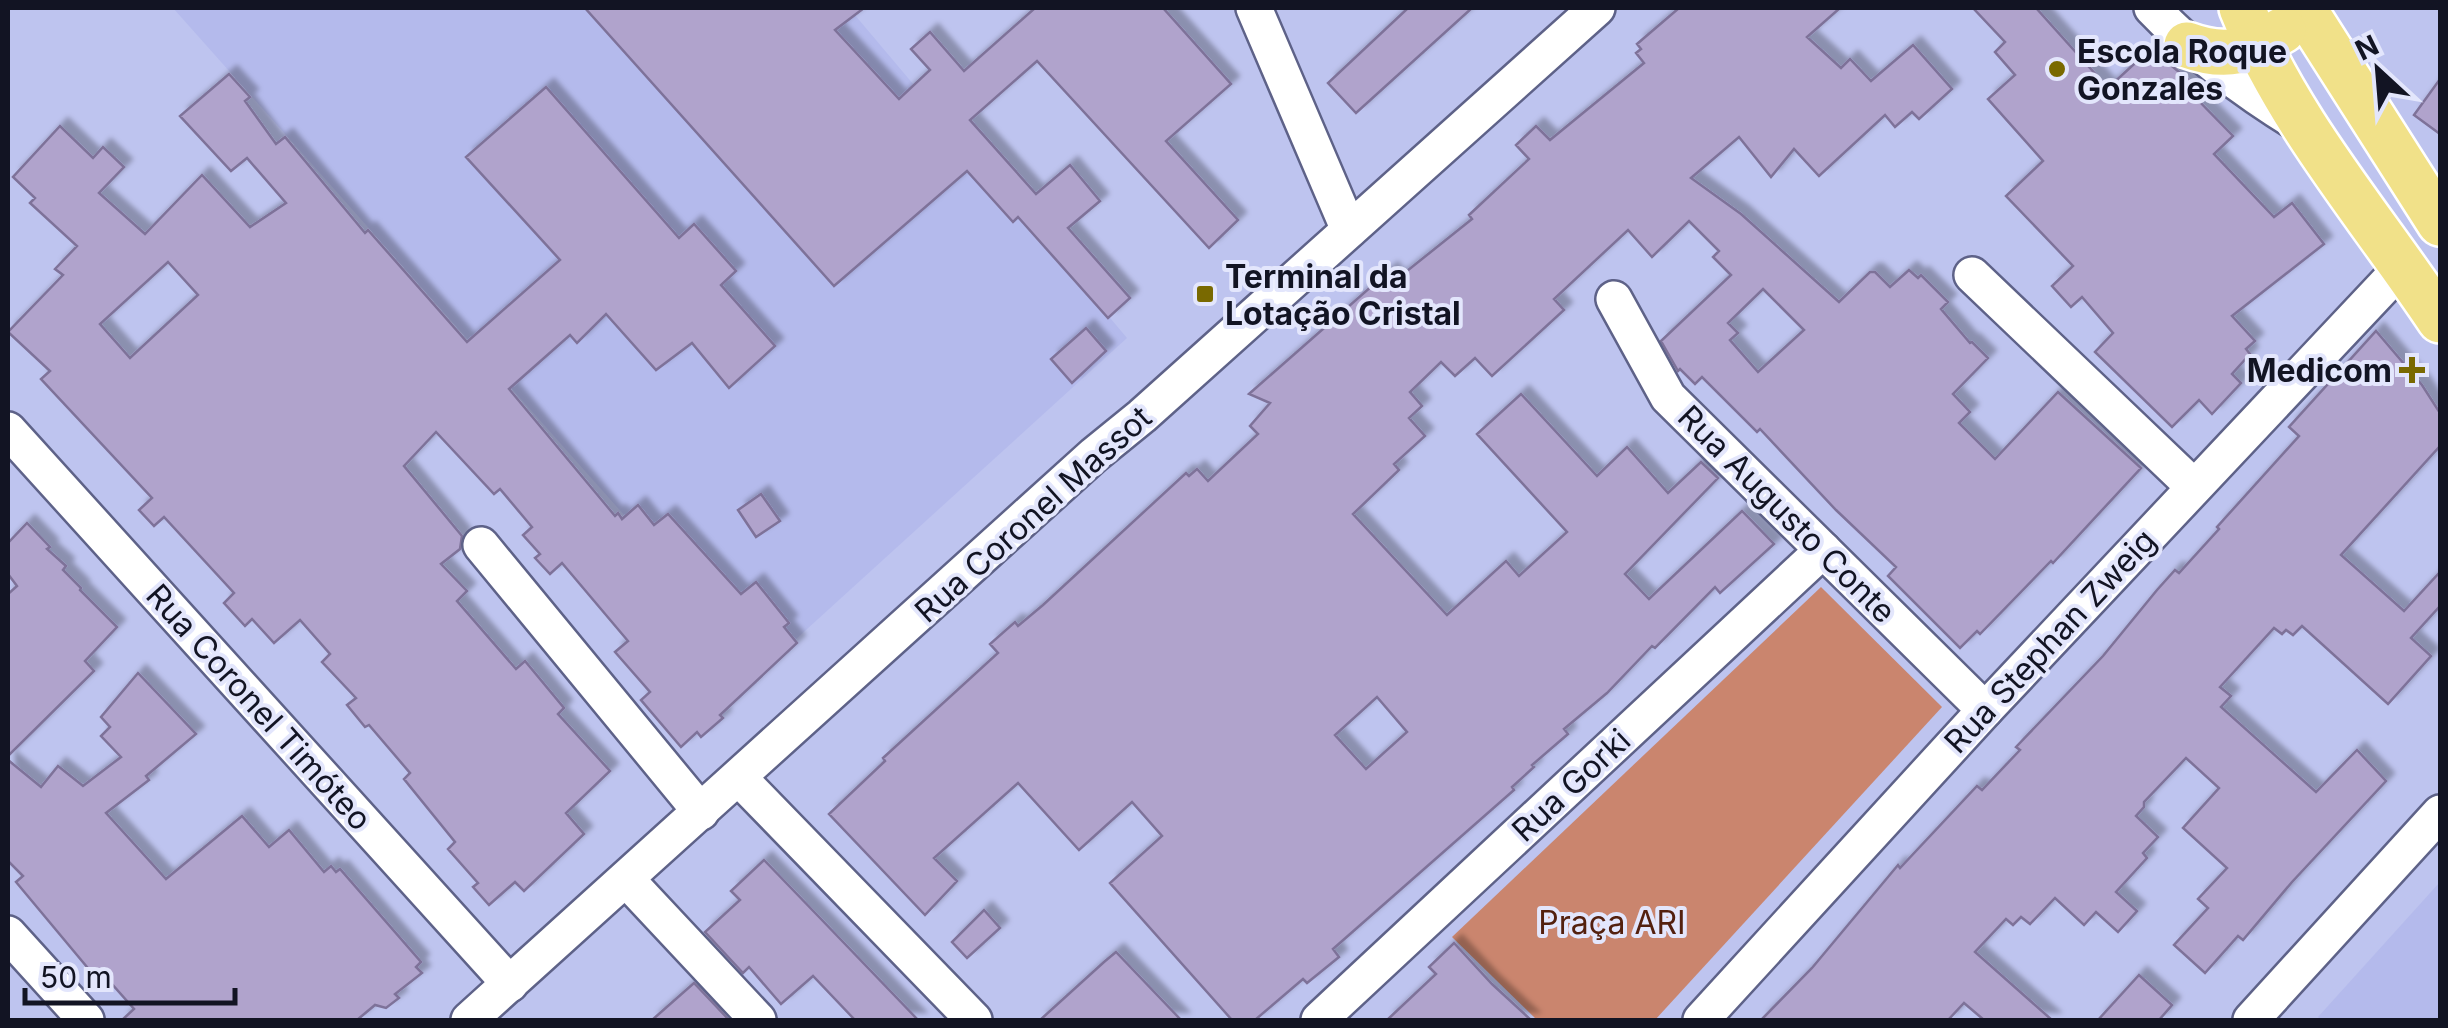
<svg xmlns="http://www.w3.org/2000/svg" width="2448" height="1028" font-family="Inter,sans-serif">
<defs>
<filter id="shadow"><feDropShadow dx="8" dy="-8" stdDeviation="2.5" flood-color="#0004"/></filter>
</defs>
<rect width="100%" height="100%" fill="#bec4ef"/>
<g fill="#b4baec">
<polygon points="173,8 849,8 1127,338 762,670"/>
<polygon points="2440,882 2440,1020 2321,1020 2318,1017"/>
</g>
<polygon fill="#ca856e" points="1821,587 1942,707 1655,1020 1537,1020 1452,937"/>
<g fill="#b0a3cc" stroke="#7e7299" stroke-width="2.5" fill-rule="evenodd" filter="url(#shadow)">
<polygon points="585,8 864,8 835,30 899,99 930,70 911,49 930,32 964,71 1035,8 1163,8 1231,84 1166,141 1238,220 1209,248 1037,61 970,120 1036,194 1070,165 1100,201 1068,228 1130,298 1108,318 1018,217 1013,222 967,171 834,286"/>
<polygon points="1408,8 1472,8 1356,113 1328,83"/>
<path d="M1679 8H1840L1807 37 1841 68 1850 59 1871 81 1913 45 1952 89 1919 119 1912 112 1895 127 1885 115 1819 176 1794 149 1771 177 1739 137 1691 178 1741 214 1839 302 1870 272H1875L1890 287 1909 270 1918 278 1921 275 1948 302 1941 309 1970 343 1972 342 1988 358 1953 394 1970 412 1959 423 1995 459 2058 392 2141 468 2053 563 2051 561 1980 634 1977 631 1960 648 1888 576 1896 567 1836 510 1760 429 1757 432 1702 377 1695 384 1680 369 1678 371 1661 341 1731 275 1713 257 1719 251 1689 221 1652 257 1628 230 1554 299 1564 310 1492 376 1475 358 1455 376 1441 362 1410 392 1422 406 1409 418 1425 436 1394 464 1399 470 1353 514 1447 615 1506 561 1519 576 1567 532 1477 434 1521 394 1597 476 1627 447 1668 493 1701 462 1718 478 1625 574 1649 599 1742 511 1774 544 1720 593 1715 587 1655 648 1652 646 1607 693 1564 729 1568 734 1532 765 1534 767 1512 787 1514 790 1333 949 1339 957 1307 983 1303 979 1255 1020H1232L1110 883 1162 836 1132 802 1079 850 1018 783 934 858 957 881 925 915 829 814 885 761 883 758 998 653 990 644 1015 622 1018 626 1043 605 1186 473 1189 476 1197 469 1208 481 1258 434 1250 426 1270 403 1249 394 1390 270 1397 279 1472 219 1469 215 1529 159 1516 145 1536 126 1550 140 1644 63 1636 53 1641 49 1637 44ZM1763 289 1804 330 1758 372 1730 340 1738 333 1728 323ZM1377 697 1407 732 1366 769 1335 735Z"/>
<polygon points="1973,8 2036,8 2108,88 2145,54 2147,57 2157,48 2168,63 2190,81 2192,94 2233,136 2214,154 2274,217 2292,203 2324,244 2232,316 2255,341 2246,349 2250,354 2232,374 2241,383 2212,414 2199,400 2172,427 2095,352 2113,333 2082,297 2071,307 2052,286 2073,266 2006,196 2043,161 1988,99 2015,75 1995,52 2005,42"/>
<path d="M229 74 250 97 245 101 276 144 285 137 365 233 368 230 467 342 560 260 466 157 546 87 679 238 694 224 736 271 721 285 775 346 729 388 692 343 656 370 606 314 577 343 570 335 509 389 615 516 618 513 622 519 638 505 654 525 668 514 741 594 756 582 789 623 784 627 797 643 720 715 723 718 701 737 697 732 681 747 641 700 650 692 615 652 628 641 562 563 550 574 535 558 540 554 523 535 532 527 500 489 494 494 436 432 404 466 462 536 460 549 441 564 467 591 457 601 516 669 525 661 564 708 558 714 610 771 566 813 584 834 524 891 515 882 489 905 473 887 478 883 448 849 455 842 404 779 410 773 369 725 365 727 347 705 356 698 322 662 330 654 300 620 274 643 252 619 245 626 224 603 234 593 164 517 154 526 139 510 152 498 41 379 50 371 8 332 63 275 55 269 77 246 30 203 35 198 13 177 60 126 93 158 103 147 124 167 99 193 145 234 202 175 250 227 286 203 247 158 231 171 180 116ZM168 262 198 295 130 358 100 324Z"/>
<polygon points="2440,79 2440,134 2414,115"/>
<polygon points="1086,328 1106,351 1072,383 1051,359"/>
<polygon points="2376,331 2422,385 2440,413 2440,446 2341,555 2404,611 2440,572 2440,606 2411,638 2431,656 2388,704 2302,626 2293,635 2286,630 2282,634 2274,628 2220,687 2231,696 2221,707 2316,792 2357,750 2386,781 2292,882 2243,940 2238,936 2205,973 2174,945 2208,908 2198,899 2227,868 2183,828 2219,788 2186,758 2144,802 2144,807 2136,816 2158,837 2143,853 2147,858 2116,892 2137,911 2118,932 2096,912 2084,925 2055,898 2030,924 2021,917 2013,925 2006,919 1975,952 2052,1020 1984,1020 1964,1003 1948,1020 1761,1020 1812,968 1898,865 1900,868 1977,786 1982,790 2020,750 2016,747 2103,656 2157,590 2175,570 2179,573 2219,529 2217,527 2299,436 2289,427"/>
<polygon points="761,494 780,521 756,537 738,510"/>
<polygon points="27,523 50,547 47,549 66,566 63,570 81,588 80,590 117,627 85,661 94,671 8,756 8,594 17,586 8,574 8,543"/>
<polygon points="138,673 196,734 146,776 149,780 106,813 166,879 242,816 269,847 289,830 324,872 331,866 336,872 340,869 421,962 416,967 422,973 395,994 399,998 386,1008 375,1005 357,1020 122,1020 134,1009 103,974 97,979 16,882 23,876 8,861 8,760 41,787 58,766 83,786 121,757 101,736 110,727 101,717"/>
<polygon points="764,860 820,918 918,1020 855,1020 813,976 781,1004 749,967 743,973 705,932 740,900 731,891"/>
<polygon points="984,910 1000,928 967,958 952,942"/>
<polygon points="1454,943 1492,984 1531,1020 1387,1020 1436,974 1429,967"/>
<polygon points="1116,952 1181,1020 1040,1020 1104,962"/>
<polygon points="2139,975 2172,1005 2159,1020 2098,1020"/>
<polygon points="694,983 729,1020 652,1020"/>
</g>
<g fill="none" stroke-linecap="round" stroke-linejoin="round">
<defs>
<g id="minor">
<polyline points="1254,8 1349,230"/>
<path d="M2152 8C2197 55 2247 93 2304 127"/>
<polyline points="1972,275 2194,487"/>
<polyline points="1614,299 1668,397 1985,710"/>
<polyline points="8,430 510,984"/>
<polyline points="481,545 701,812"/>
<polyline points="739,778 974,1020"/>
<polyline points="626,879 758,1020"/>
<polyline points="8,934 86,1020"/>
<polyline points="469,1020 1094,455 1142,416 1597,8"/>
<polyline points="1319,1020 1823,550"/>
<polyline points="1701,1020 1985,710 2404,265"/>
<polyline points="2251,1020 2440,813"/>
</g>
<g id="major">
<path d="M2242 8C2288 122 2372 218 2440 320"/>
<polyline points="2303,8 2440,223"/>
<path d="M2187 45C2228 60 2247 51 2283 30"/>
</g>
</defs>
<use href="#minor" stroke="#5e6288" stroke-width="40"/>
<use href="#major" stroke="#fff" stroke-width="50"/>
<use href="#minor" stroke="#fff" stroke-width="35"/>
<use href="#major" stroke="#f1e189" stroke-width="45"/>
</g>
<g fill="#796900" stroke="#e3e6fc" stroke-width="4">
<circle cx="2057" cy="69" r="10"/>
<rect x="1195" y="284" width="20" height="20" rx="5"/>
<path d="M2407 355h10v10h10v10h-10v10h-10v-10h-10v-10h10z"/>
</g>
<g text-anchor="middle" dominant-baseline="central" stroke-width="8" stroke-linejoin="round" paint-order="stroke">
<g font-size="32" font-weight="bold" fill="#121423" stroke="#e3e6fc" text-anchor="start">
<text x="2077" y="51">Escola Roque<tspan x="2077" dy="37">Gonzales</tspan></text>
<text x="1225" y="276">Terminal da<tspan x="1225" dy="37">Lotação Cristal</tspan></text>
<text x="2392" y="370" text-anchor="end">Medicom</text>
</g>
<g font-size="32" fill="#121423" stroke="#e3e6fc">
<text transform="translate(1033 514) rotate(-42)">Rua Coronel Massot</text>
<text transform="translate(1787 514) rotate(45)">Rua Augusto Conte</text>
<text transform="translate(2050 641) rotate(-47)">Rua Stephan Zweig</text>
<text transform="translate(259 707) rotate(48)">Rua Coronel Timóteo</text>
<text transform="translate(1571 785) rotate(-43)">Rua Gorki</text>
</g>
<g font-size="32" fill="#53200e" stroke="#e3e6fc">
<text x="1612" y="922">Praça ARI</text>
</g>
</g>
<rect width="2448" height="1028" fill="none" stroke="#121423" stroke-width="20"/>
<g transform="translate(2378 70) rotate(334)" stroke="#e3e6fc" stroke-width="8" paint-order="stroke">
<path d="M0-8L18 38L0 25L-18 38Z" fill="#121423"/>
<text y="-15" font-size="28" font-weight="bold" text-anchor="middle" fill="#121423">N</text>
</g>
<path d="M25 988v15h210v-15" fill="none" stroke="#121423" stroke-width="5"/>
<text x="40" y="988" font-size="30" fill="#121423" stroke="#e3e6fc" stroke-width="8" paint-order="stroke">50 m</text>
</svg>
